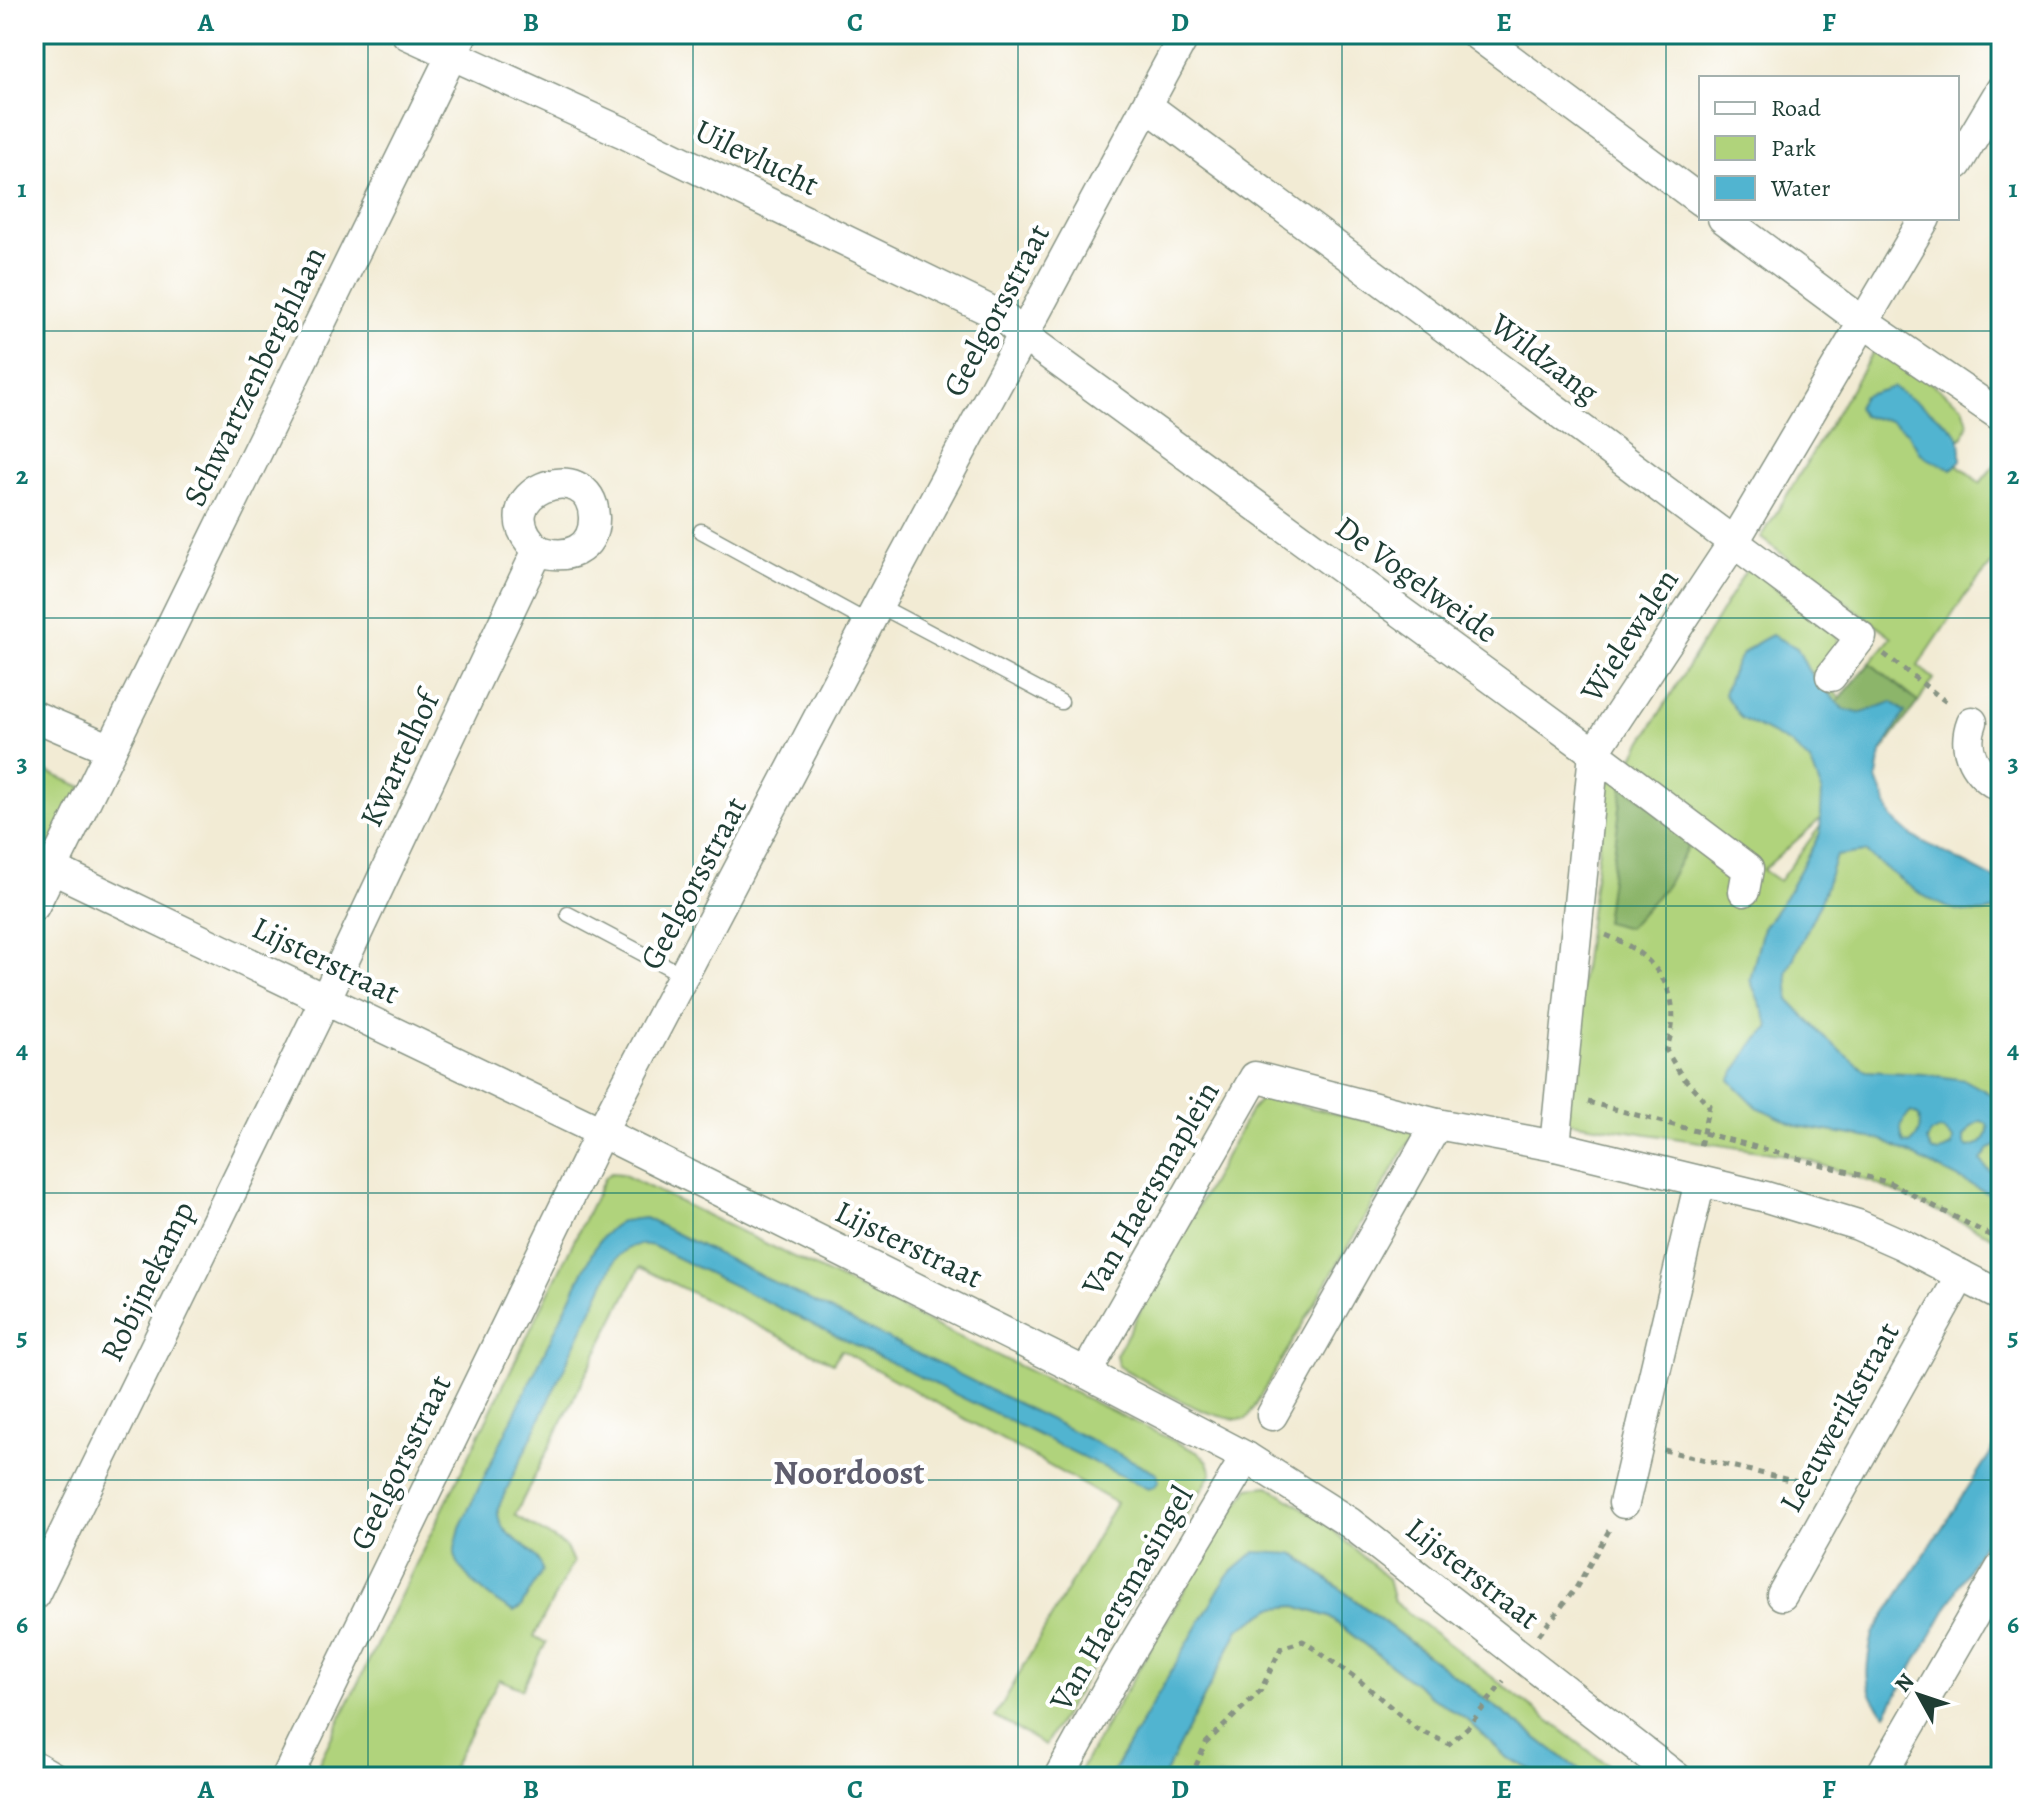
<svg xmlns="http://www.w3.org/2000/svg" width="2035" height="1811" font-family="Alegreya,serif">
<rect width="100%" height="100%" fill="#fff"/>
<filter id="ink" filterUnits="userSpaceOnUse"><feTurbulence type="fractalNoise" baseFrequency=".0125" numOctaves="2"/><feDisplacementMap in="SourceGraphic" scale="16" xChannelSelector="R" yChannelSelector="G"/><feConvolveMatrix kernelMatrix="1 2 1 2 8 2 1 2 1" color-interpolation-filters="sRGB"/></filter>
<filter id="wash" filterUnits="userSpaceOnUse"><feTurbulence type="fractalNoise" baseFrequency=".006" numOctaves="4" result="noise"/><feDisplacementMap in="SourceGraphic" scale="32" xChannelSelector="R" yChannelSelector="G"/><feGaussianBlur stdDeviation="1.8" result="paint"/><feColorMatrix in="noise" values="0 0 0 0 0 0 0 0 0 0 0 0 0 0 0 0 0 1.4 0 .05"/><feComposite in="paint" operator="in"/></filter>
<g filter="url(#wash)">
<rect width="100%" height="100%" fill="#f2ebd4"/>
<g fill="#b0d37b" stroke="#688858" stroke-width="2" fill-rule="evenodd">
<polygon points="1884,350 1963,406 1968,423 1963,436 1947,456 1980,483 2001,457 2001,553 1967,593 1918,666 1934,679 1918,702 1870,663 1892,637 1761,538 1874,351"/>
<path d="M1748 567 1837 636 1838 643 1817 677 1841 698 1830 711 1760 710 1916 847 2001 887V1240L1877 1184 1798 1157 1563 1121 1611 755 1627 767ZM1826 814 1824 821 1779 881 1763 870Z"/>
<polygon points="34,766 82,787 34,880"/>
<path d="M1261 1099H1273L1415 1132 1247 1419C1209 1423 1152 1384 1118 1366L1116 1355 1251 1110Z"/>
<polygon points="611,1173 622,1174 1199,1453 1208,1462 1212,1473 1045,1745 995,1717 1116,1503 841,1350 833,1363 640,1267 515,1515 565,1546 573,1562 534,1636 546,1643 522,1689 499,1679 447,1777 312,1777 605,1177"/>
<polygon points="1269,1486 1324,1522 1388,1579 1394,1602 1623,1777 1588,1777 1295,1554 1227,1577 1110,1777 1076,1777 1210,1546 1249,1488"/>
<polygon points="1296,1606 1329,1617 1432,1697 1470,1722 1507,1758 1546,1777 1163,1777 1239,1629 1273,1608"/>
</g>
<g fill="#8cb56b" stroke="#567950" stroke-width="2">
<polygon points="1870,663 1918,702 1868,770 1830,710"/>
<polygon points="1623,785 1693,837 1666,886 1628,928 1605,922"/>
</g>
<g fill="#51b4d0" stroke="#387882" stroke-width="2" fill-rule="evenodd">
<path d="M1893 387C1910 400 1945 417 1957 434 1962 442 1961 452 1961 460L1952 469 1928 459 1919 452 1907 432 1891 421 1862 416 1857 407 1863 396Z"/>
<path d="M1772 635 1797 648 1808 670 1844 710 1862 713 1892 702 1905 712 1881 752 1877 779 1892 818 1912 836 2001 882V909C1947 926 1905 882 1865 852L1836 856 1821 901 1787 972 1789 1000 1825 1038 1866 1071 1924 1074 1965 1080 2001 1100V1144L1989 1149 1981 1160 1986 1168 2001 1179V1200L1882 1140 1797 1126 1757 1107 1730 1080 1752 1045 1770 1027 1750 980 1763 928 1786 896 1820 833 1822 792 1811 763 1791 744 1741 718 1724 694C1736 659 1738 652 1772 635ZM1912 1112 1919 1116C1921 1126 1919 1137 1910 1144L1904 1143C1899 1131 1900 1119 1912 1112ZM1981 1121 1987 1124C1991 1137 1980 1147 1968 1148L1964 1144V1137L1972 1126ZM1938 1130 1944 1131 1953 1139 1952 1146 1938 1153 1931 1150 1927 1141 1931 1133Z"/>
<path d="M645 1218 1157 1473 1159 1481 1154 1487 1148 1489 653 1246C635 1242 627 1247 615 1260L498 1508C496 1542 536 1540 542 1571L521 1607 514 1612C496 1603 457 1574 455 1553 454 1545 459 1534 460 1527L595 1247C611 1224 617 1220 645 1218Z"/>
<path d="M2001 1437V1512L1886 1714C1861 1694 1866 1663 1873 1634Z"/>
<polygon points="1255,1552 1294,1554 1588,1777 1546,1777 1507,1758 1470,1722 1432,1697 1329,1617 1296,1606 1273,1608 1239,1629 1163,1777 1110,1777 1226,1577"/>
</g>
</g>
<g filter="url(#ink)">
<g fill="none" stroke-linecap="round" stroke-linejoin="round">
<defs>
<g id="service">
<polyline points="701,531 869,623"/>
<polyline points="878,605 1061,702"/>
<polyline points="568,914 685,976"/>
</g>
<g id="minor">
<polyline points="407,34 622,132 1003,317 1024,336 1594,753 1748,869 1744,891"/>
<polyline points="1476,34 1701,201"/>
<polyline points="1147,106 1861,637 1831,676"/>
<polyline points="1957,164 2001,90"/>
<polyline points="1723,218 1863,322 2001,416"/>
<polyline points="34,716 111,749"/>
<path d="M1972 722C1961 751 1976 774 2001 787"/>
<polyline points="53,869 601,1132 1086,1373 1246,1457 1350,1523 1676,1777"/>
<polyline points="34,906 462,34"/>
<polyline points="1555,1146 1594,753 1733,543 1925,218"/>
<polyline points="1086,1373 1255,1077 1437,1124 1555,1146 1766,1197 1858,1225 1901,1244 2001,1296"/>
<polyline points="1272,1415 1437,1124"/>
<polyline points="1624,1503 1700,1181"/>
<path d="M34 1595 325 1000 538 550C478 494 592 451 594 517 595 551 565 561 538 550"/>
<polyline points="1782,1595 1961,1275"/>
<polyline points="34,1766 53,1777"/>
<polyline points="287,1777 601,1132 878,605 1185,34"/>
<polyline points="1059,1777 1114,1678 1246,1457"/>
<polyline points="1880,1777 2001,1568"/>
</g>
</defs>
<use href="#service" stroke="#889484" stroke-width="17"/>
<use href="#minor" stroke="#889484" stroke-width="33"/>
<g stroke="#889484" stroke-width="5" stroke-dasharray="6 6" stroke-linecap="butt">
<polyline points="1884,654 1949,704"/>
<path d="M1606 935C1657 955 1687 995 1666 1050L1681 1075 1709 1105 1699 1151"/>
<polyline points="1588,1102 1890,1183 2001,1241"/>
<polyline points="1664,1450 1810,1485"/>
<polyline points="1539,1635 1576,1588 1611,1527"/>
<polyline points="1191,1777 1206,1743 1261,1690 1281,1648 1303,1641 1360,1681 1417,1729 1449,1744 1468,1727 1504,1681"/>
</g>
<use href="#service" stroke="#fff" stroke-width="14"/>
<use href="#minor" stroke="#fff" stroke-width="30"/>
</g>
</g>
<path fill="none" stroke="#0f766e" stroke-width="2" stroke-opacity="0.55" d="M368 34V1777M693 34V1777M1018 34V1777M1342 34V1777M1666 34V1777M34 331H2001M34 618H2001M34 906H2001M34 1193H2001M34 1480H2001"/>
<g text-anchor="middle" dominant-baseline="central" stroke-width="8" stroke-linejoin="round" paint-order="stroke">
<g font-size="32" fill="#1f3d34" stroke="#fff">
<text transform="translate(757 157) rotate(26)">Uilevlucht</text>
<text transform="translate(996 310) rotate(-62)">Geelgorsstraat</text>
<text transform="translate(1545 358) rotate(37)">Wildzang</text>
<text transform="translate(254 376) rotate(-64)">Schwartzenberghlaan</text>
<text transform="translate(1417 579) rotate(36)">De Vogelweide</text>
<text transform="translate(1629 635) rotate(-57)">Wielewalen</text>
<text transform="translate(399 759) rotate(-65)">Kwartelhof</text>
<text transform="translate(693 883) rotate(-62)">Geelgorsstraat</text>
<text transform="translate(326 960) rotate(26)">Lijsterstraat</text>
<text transform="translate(1150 1188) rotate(-60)">Van Haersmaplein</text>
<text transform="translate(909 1244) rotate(26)">Lijsterstraat</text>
<text transform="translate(147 1281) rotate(-64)">Robijnekamp</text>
<text transform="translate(1839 1417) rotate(-61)">Leeuwerikstraat</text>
<text transform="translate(400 1462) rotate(-64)">Geelgorsstraat</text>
<text transform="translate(1473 1573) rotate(38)">Lijsterstraat</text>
<text transform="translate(1121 1598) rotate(-60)">Van Haersmasingel</text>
</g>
<g font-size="34" font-weight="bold" fill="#5f5e6e" stroke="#fff">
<text x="849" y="1472">Noordoost</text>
</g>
</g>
<rect width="2035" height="1811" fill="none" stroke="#fff" stroke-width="88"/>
<rect x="1699" y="76" width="260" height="144" fill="#ffffff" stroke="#a5b1ae" stroke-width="2"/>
<rect x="1715" y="102" width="40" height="12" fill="#ffffff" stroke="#a5b1ae" stroke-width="2"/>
<text x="1771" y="116" font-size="24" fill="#1f3d34">Road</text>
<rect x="1715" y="136" width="40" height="24" fill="#b0d37b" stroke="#a5b1ae" stroke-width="2"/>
<text x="1771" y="156" font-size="24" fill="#1f3d34">Park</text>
<rect x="1715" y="176" width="40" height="24" fill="#51b4d0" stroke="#a5b1ae" stroke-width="2"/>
<text x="1771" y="196" font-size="24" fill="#1f3d34">Water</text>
<g transform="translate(1919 1695) rotate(310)" stroke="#ffffff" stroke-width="6" paint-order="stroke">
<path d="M0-6L14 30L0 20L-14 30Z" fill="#1f3d34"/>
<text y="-12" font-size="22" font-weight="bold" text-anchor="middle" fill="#1f3d34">N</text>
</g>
<rect x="44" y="44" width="1947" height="1723" fill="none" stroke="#0f766e" stroke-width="3"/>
<g font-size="26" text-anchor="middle" font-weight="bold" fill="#0f766e">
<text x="206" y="31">A</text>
<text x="531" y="31">B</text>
<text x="855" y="31">C</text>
<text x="1180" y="31">D</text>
<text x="1504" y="31">E</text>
<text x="1829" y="31">F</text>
<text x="22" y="197">1</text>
<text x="2013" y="197">1</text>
<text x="22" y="484">2</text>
<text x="2013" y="484">2</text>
<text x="22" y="771">3</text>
<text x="2013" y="771">3</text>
<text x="22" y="1058">4</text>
<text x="2013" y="1058">4</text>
<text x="22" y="1345">5</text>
<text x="2013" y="1345">5</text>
<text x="22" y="1633">6</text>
<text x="2013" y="1633">6</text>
<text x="206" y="1798">A</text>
<text x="531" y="1798">B</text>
<text x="855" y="1798">C</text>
<text x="1180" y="1798">D</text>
<text x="1504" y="1798">E</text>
<text x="1829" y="1798">F</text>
</g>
</svg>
